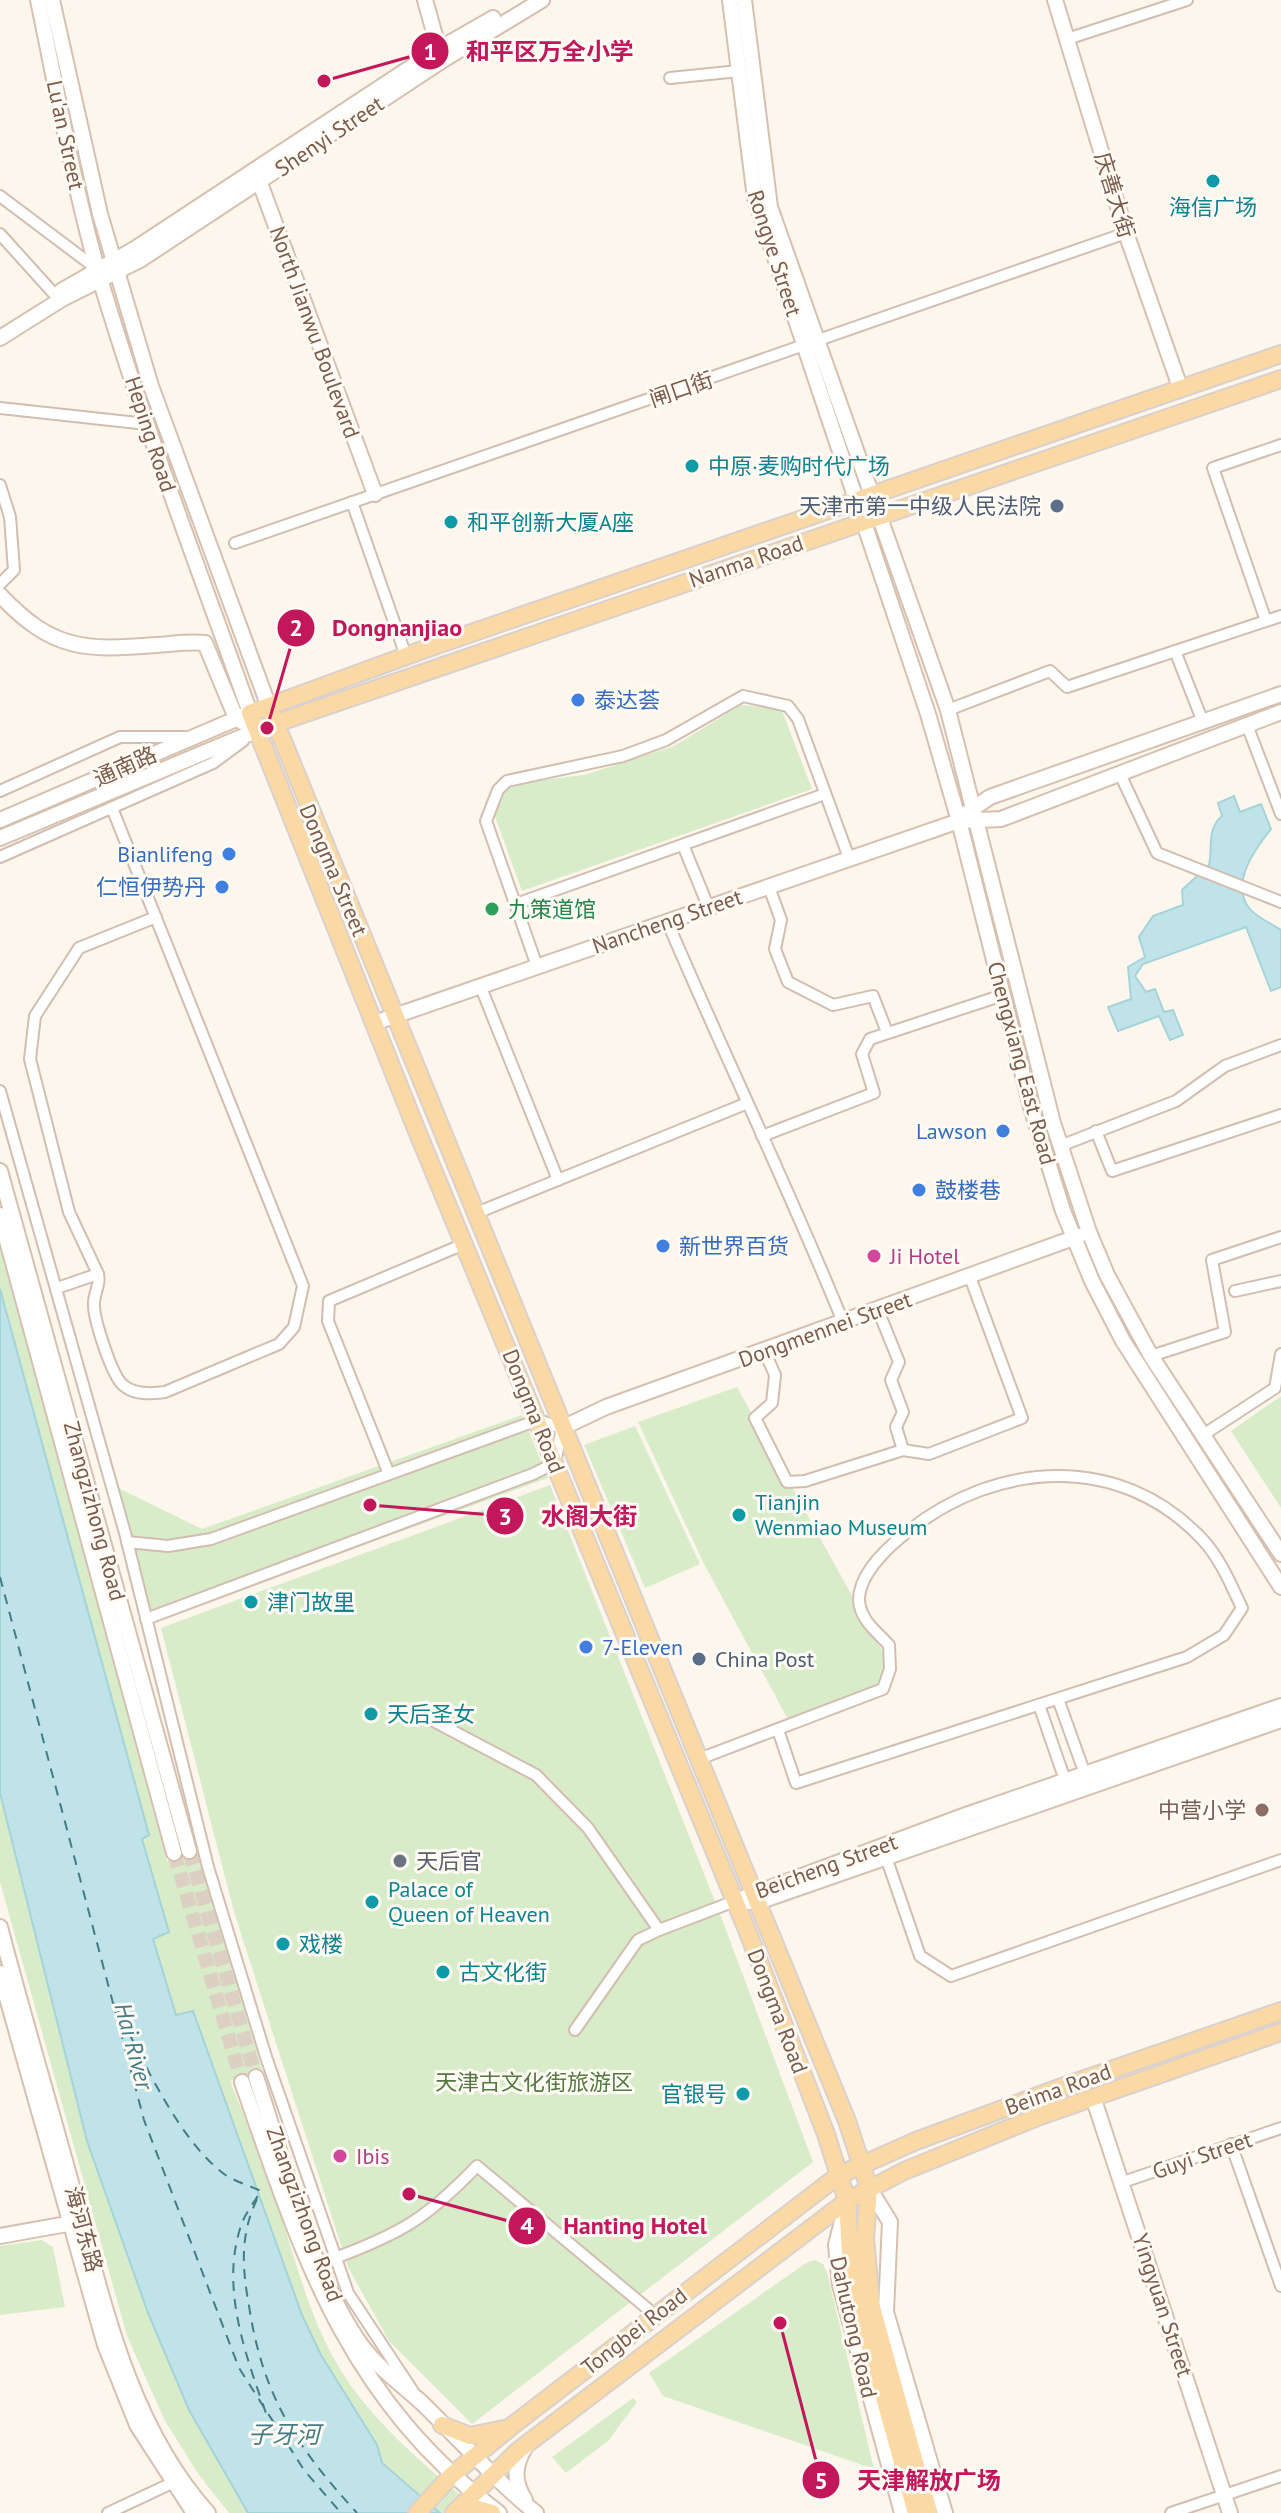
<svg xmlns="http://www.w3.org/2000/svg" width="1281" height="2513" font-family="'PT Sans','Noto Sans SC',sans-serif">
<rect width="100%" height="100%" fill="#fdf6ec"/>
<g fill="#d8ecc9">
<polygon points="741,705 781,708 812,789 522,891 493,811 508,784 584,775 674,746"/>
<path d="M0 1249 82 1538 167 1861 199 1852 262 2070 230 2081C246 2121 262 2160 276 2200 293 2252 306 2306 332 2355 366 2419 427 2467 482 2513H229L199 2475 165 2421 127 2336 0 1882Z"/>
<polygon points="737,1387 889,1663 880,1688 790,1723 703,1562 638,1422"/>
<polygon points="1281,1396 1281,1508 1231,1431"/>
<polygon points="522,1415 548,1478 142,1626 106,1482 202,1529"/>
<polygon points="635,1426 700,1564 645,1588 584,1445"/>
<polygon points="550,1485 720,1914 813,2162 472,2424 389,2341 348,2267 234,1912 161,1628"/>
<polygon points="42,2240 53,2247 65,2307 0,2315 0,2246"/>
<polygon points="815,2260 823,2264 827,2272 874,2469 663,2396 649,2373 806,2263"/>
<polygon points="633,2398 637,2402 608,2441 566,2473 552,2457"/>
</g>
<g fill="#bfe3e8" stroke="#a5d3da" stroke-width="2">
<path d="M1234 796 1240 812 1261 804 1271 829C1255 849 1230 883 1249 908 1256 917 1272 924 1281 930V987L1271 991 1246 927 1143 964 1135 976 1146 992 1155 989 1164 1012 1173 1010 1183 1035 1170 1040 1159 1016 1118 1031 1108 1007 1131 999 1128 967 1145 957 1139 937 1153 916 1183 905 1182 890 1209 865C1213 848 1206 830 1222 816L1218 803Z"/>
<polygon points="0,1289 149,1835 142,1839 169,1932 153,1939 176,2015 193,2011 302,2315 321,2355 377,2445 382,2463 440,2513 248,2513 189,2410 148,2313 87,2141 0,1793"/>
</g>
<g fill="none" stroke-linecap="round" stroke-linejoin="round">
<g stroke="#437c86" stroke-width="2" stroke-dasharray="10 8" stroke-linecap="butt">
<polyline points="0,1577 144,2120 239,2368 304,2470 341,2513"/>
<path d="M114 2003C140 2054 179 2143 227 2176 237 2182 250 2186 261 2191 255 2201 246 2212 242 2223 219 2286 246 2356 267 2416"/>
<path d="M257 2199C240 2235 242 2267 249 2306 263 2397 296 2446 357 2513"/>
</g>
<g stroke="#dcd0c4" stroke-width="14" stroke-dasharray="14 7" stroke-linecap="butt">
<polyline points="189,1851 256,2077"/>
<polyline points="174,1853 242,2082"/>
</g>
<defs>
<g id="street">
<polyline points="1067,39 1187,0"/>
<polyline points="670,78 739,71"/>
<polyline points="0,196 97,269"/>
<polyline points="0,234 55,295"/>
<polyline points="0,408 147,424"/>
<polyline points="0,485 10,517 14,570 0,584"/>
<polyline points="352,502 406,656"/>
<polyline points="235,543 1126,233"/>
<polyline points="1266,621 1213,468 1281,445"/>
<polyline points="1175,651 1203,722"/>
<polyline points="948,710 1050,671 1067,687 1281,616"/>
<polyline points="1247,725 1281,814"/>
<polyline points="1120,774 1157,853 1281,902"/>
<polyline points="0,791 120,737 186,737"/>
<path d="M112 808 303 1286 294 1327 279 1344 165 1392C151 1394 134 1395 123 1385 112 1376 93 1318 94 1303 94 1291 101 1286 98 1274L69 1212 30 1059 35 1016 79 948 156 917"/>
<polyline points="683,845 708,906"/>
<polyline points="0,857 213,763 243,741"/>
<polyline points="769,887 781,920 775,949 788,982 833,1005 873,996 887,1032"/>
<polyline points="516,904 825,794"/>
<path d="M667 921C724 1055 788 1186 843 1322"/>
<polyline points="537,966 486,821 498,790 507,781 623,756 666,740 743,696 788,706 798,719 849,858"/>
<polyline points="480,985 558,1180"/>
<polyline points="0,1091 125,1533 208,1867 266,2057 348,2293 412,2390"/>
<polyline points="1096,1131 1112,1171 1281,1115"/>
<polyline points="762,1136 874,1093 862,1054 870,1039 1003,995"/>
<polyline points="1060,1146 1176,1101 1225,1066 1281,1045"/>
<polyline points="474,1214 745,1104"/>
<polyline points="57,1288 98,1274"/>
<polyline points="1235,1291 1281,1281"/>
<polyline points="878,1310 899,1362 891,1380 903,1412 896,1427 903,1450"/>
<polyline points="764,1350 775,1375 772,1403 755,1418 787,1482 805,1481 903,1450 929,1454 1022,1418 970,1277"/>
<polyline points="1151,1356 1225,1332 1212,1260 1281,1237"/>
<polyline points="1203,1435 1275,1388 1281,1354"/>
<polyline points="389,1474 328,1321 329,1301 464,1244"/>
<polyline points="127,1542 168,1546 211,1539 538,1420 562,1428 555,1463 533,1474 146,1619"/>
<polyline points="1058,1699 1085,1774"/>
<polyline points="1039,1705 1065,1780"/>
<polyline points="428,1718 536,1775 588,1828 659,1930 735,1901"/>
<path d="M699 1759 883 1689 890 1669 889 1645C877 1632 860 1620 859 1600 859 1574 888 1547 907 1532 996 1461 1120 1451 1203 1540 1221 1560 1231 1585 1242 1608L1224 1635 1187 1657 796 1783 778 1730"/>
<polyline points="886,1857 920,1956 951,1976 1281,1860"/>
<polyline points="575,2030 638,1940 659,1930"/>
<polyline points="1231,2144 1281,2286"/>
<polyline points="1123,2182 1281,2128"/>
<path d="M335 2258C402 2233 427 2218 477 2166L655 2315"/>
<polyline points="108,2513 172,2483"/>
<polyline points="1171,2513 1281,2476"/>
</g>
<g id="secondary">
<polyline points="52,0 100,214 151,386 269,707"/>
<polyline points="425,0 441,57"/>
<polyline points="730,0 755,198 928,714 959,821 1031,1107 1063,1211 1092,1281 1123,1341 1281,1587"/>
<polyline points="744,0 770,207 948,710 1053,1123 1089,1232 1107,1275 1151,1356 1281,1554"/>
<polyline points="1055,0 1126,233 1180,387"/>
<polyline points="257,175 375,494"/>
<polyline points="61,291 136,248 437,50 493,18"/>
<polyline points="0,338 62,299 140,260 443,60 542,0"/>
<path d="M0 595C52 650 84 651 156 645 172 644 189 641 205 643L236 718 242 722"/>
<polyline points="968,812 990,797 1281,694"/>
<path d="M0 820 250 713C198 567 142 421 98 272 73 183 57 91 38 0"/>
<polyline points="0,838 258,730"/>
<polyline points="374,1023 959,821 1001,819 1281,712"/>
<polyline points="0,1171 189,1851"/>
<polyline points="0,1215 174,1853"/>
<polyline points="562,1428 606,1407 1079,1236"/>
<polyline points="735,1901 963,1816 1281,1706"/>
<polyline points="748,1902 758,1902 1281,1720"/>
<path d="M0 1927C22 2011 47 2095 70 2179 102 2294 126 2422 208 2513"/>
<polyline points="0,1973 105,2345 137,2425 194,2513"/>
<path d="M256 2077C284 2161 308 2265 357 2339 374 2365 399 2382 422 2403 460 2440 494 2479 536 2513"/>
<path d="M242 2082C303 2257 345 2396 499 2513"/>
<polyline points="1093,2097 1230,2513"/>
<polyline points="869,2188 890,2222 886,2312 945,2513"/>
<polyline points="847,2201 836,2245 840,2285 902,2513"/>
<polyline points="0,2236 78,2222"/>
<path d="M525 2500C513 2481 514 2465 526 2446"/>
</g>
<g id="primary">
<polyline points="269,707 847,2121 869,2188 865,2238 871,2304 929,2513"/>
<polyline points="268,726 1281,379"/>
<polyline points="442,2425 470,2436 504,2429"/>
<polyline points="457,2510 470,2507 492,2513"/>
<polyline points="417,2513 452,2475 513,2425 839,2175 916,2141 1062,2087 1281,2011"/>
<polyline points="454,2513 519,2450 847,2201 904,2171 1040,2116 1281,2032"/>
<polyline points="916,2513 860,2310 850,2252 847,2201 826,2134 747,1930 417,1131 250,713 428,648 1281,354"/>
</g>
</defs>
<use href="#street" stroke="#d1beb0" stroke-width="14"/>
<use href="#secondary" stroke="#d6c0b0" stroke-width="18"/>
<use href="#primary" stroke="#dad1cd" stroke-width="20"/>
<use href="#street" stroke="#fff" stroke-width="10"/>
<use href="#secondary" stroke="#fff" stroke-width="14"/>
<use href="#primary" stroke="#fbd9a5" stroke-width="16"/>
</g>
<g fill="#0f9aa8" stroke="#fffaf3" stroke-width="3">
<circle cx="1213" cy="181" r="8"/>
<circle cx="692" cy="466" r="8"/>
<circle cx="451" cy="522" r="8"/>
<circle cx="739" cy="1515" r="8"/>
<circle cx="251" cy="1602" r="8"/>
<circle cx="371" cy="1714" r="8"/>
<circle cx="372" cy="1902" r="8"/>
<circle cx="283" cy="1944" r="8"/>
<circle cx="443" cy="1972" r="8"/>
<circle cx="743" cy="2094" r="8"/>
</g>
<g fill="#5c6f8a" stroke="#fffaf3" stroke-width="3">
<circle cx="1057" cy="506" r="8"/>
<circle cx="699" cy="1659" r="8"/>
</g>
<g fill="#3f7fe0" stroke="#fffaf3" stroke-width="3">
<circle cx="578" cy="700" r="8"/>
<circle cx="229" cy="854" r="8"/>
<circle cx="222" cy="887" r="8"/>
<circle cx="1003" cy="1131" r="8"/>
<circle cx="919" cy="1190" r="8"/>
<circle cx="663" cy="1246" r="8"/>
<circle cx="586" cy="1647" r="8"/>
</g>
<circle fill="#2e9e5b" stroke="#fffaf3" stroke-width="3" cx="492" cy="909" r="8"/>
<g fill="#d1479c" stroke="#fffaf3" stroke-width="3">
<circle cx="874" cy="1256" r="8"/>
<circle cx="340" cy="2156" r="8"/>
</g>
<circle fill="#8d6e63" stroke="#fffaf3" stroke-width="3" cx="1262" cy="1810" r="8"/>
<circle fill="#6b7280" stroke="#fffaf3" stroke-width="3" cx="400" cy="1861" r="8"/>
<g text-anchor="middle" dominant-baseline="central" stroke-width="6" stroke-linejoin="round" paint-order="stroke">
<g font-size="22" fill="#7a5c4d" stroke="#fffaf3">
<text transform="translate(66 135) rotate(78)">Lu'an Street</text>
<text transform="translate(329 136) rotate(-34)">Shenyi Street</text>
<text transform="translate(1115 195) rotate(73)">庆善大街</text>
<text transform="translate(775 253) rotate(72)">Rongye Street</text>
<text transform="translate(315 332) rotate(70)">North Jianwu Boulevard</text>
<text transform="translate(681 389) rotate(-19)">闸口街</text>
<text transform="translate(151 434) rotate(72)">Heping Road</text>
<text transform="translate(746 561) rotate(-19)">Nanma Road</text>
<text transform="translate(125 766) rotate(-24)">通南路</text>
<text transform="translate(334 870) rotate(67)">Dongma Street</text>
<text transform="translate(667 921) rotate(-19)">Nancheng Street</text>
<text transform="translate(1022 1063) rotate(75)">Chengxiang East Road</text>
<text transform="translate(825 1329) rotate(-20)">Dongmennei Street</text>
<text transform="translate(534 1411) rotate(68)">Dongma Road</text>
<text transform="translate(95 1511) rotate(75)">Zhangzizhong Road</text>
<text transform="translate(826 1866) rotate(-20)">Beicheng Street</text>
<text transform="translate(778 2011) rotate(69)">Dongma Road</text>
<text transform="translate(1058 2089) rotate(-20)">Beima Road</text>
<text transform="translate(1202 2155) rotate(-19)">Guyi Street</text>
<text transform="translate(305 2214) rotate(70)">Zhangzizhong Road</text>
<text transform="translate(84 2229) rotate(75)">海河东路</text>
<text transform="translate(1163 2305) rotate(72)">Yingyuan Street</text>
<text transform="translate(854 2327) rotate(77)">Dahutong Road</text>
<text transform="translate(634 2331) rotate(-38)">Tongbei Road</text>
</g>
<g font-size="22" fill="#0d838f" stroke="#fffaf3" text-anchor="start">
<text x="1213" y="207" text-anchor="middle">海信广场</text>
<text x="708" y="466">中原·麦购时代广场</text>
<text x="467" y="522">和平创新大厦A座</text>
<text x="755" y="1502">Tianjin<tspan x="755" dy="25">Wenmiao Museum</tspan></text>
<text x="267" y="1602">津门故里</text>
<text x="387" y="1714">天后圣女</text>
<text x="388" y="1889">Palace of<tspan x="388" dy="25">Queen of Heaven</tspan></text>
<text x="299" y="1944">戏楼</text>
<text x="459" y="1972">古文化街</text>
<text x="727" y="2094" text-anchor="end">官银号</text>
</g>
<g font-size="22" fill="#4e5e75" stroke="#fffaf3" text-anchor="end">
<text x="1041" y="506">天津市第一中级人民法院</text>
<text x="715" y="1659" text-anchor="start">China Post</text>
</g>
<g font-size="22" fill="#366cbe" stroke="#fffaf3" text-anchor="start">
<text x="594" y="700">泰达荟</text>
<text x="213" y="854" text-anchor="end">Bianlifeng</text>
<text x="206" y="887" text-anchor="end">仁恒伊势丹</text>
<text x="987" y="1131" text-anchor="end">Lawson</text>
<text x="935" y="1190">鼓楼巷</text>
<text x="679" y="1246">新世界百货</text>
<text x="602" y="1647">7-Eleven</text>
</g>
<g font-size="22" fill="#27864d" stroke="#fffaf3" text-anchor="start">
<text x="508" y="909">九策道馆</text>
</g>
<g font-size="22" fill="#b23c85" stroke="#fffaf3" text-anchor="start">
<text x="890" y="1256">Ji Hotel</text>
<text x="356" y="2156">Ibis</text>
</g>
<g font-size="22" fill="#785e54" stroke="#fffaf3" text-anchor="end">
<text x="1246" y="1810">中营小学</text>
</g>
<g font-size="22" fill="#5b616d" stroke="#fffaf3" text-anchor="start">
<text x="416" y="1861">天后官</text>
</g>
<g font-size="22" fill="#537a41" stroke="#fffaf3">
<text x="534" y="2082">天津古文化街旅游区</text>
</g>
<g font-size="24" font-style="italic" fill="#437c86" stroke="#fffaf3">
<text transform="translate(134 2046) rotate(75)">Hai River</text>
<text x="284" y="2434">子牙河</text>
</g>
</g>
<path fill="none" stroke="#c2185b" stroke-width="3" d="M324 81L430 51M267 728L296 628M370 1505L505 1516M409 2194L527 2226M780 2323L821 2480"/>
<g fill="#c2185b" stroke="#fffaf3" stroke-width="3">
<circle cx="324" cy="81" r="8"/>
<circle cx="267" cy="728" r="8"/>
<circle cx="370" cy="1505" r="8"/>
<circle cx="409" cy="2194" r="8"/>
<circle cx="780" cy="2323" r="8"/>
<circle cx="430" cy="51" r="20"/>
<circle cx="296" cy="628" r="20"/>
<circle cx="505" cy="1516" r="20"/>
<circle cx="527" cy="2226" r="20"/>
<circle cx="821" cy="2480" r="20"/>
</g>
<g font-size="24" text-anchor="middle" font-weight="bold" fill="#fff">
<text x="430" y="60">1</text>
<text x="296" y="636">2</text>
<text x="505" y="1525">3</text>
<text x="527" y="2234">4</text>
<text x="821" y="2489">5</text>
</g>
<g font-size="24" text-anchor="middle" font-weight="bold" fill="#c2185b" stroke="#fffaf3" stroke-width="6" stroke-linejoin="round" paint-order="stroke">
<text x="550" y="60">和平区万全小学</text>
<text x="397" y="636">Dongnanjiao</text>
<text x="589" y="1525">水阁大街</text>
<text x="635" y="2234">Hanting Hotel</text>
<text x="929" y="2489">天津解放广场</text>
</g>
</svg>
